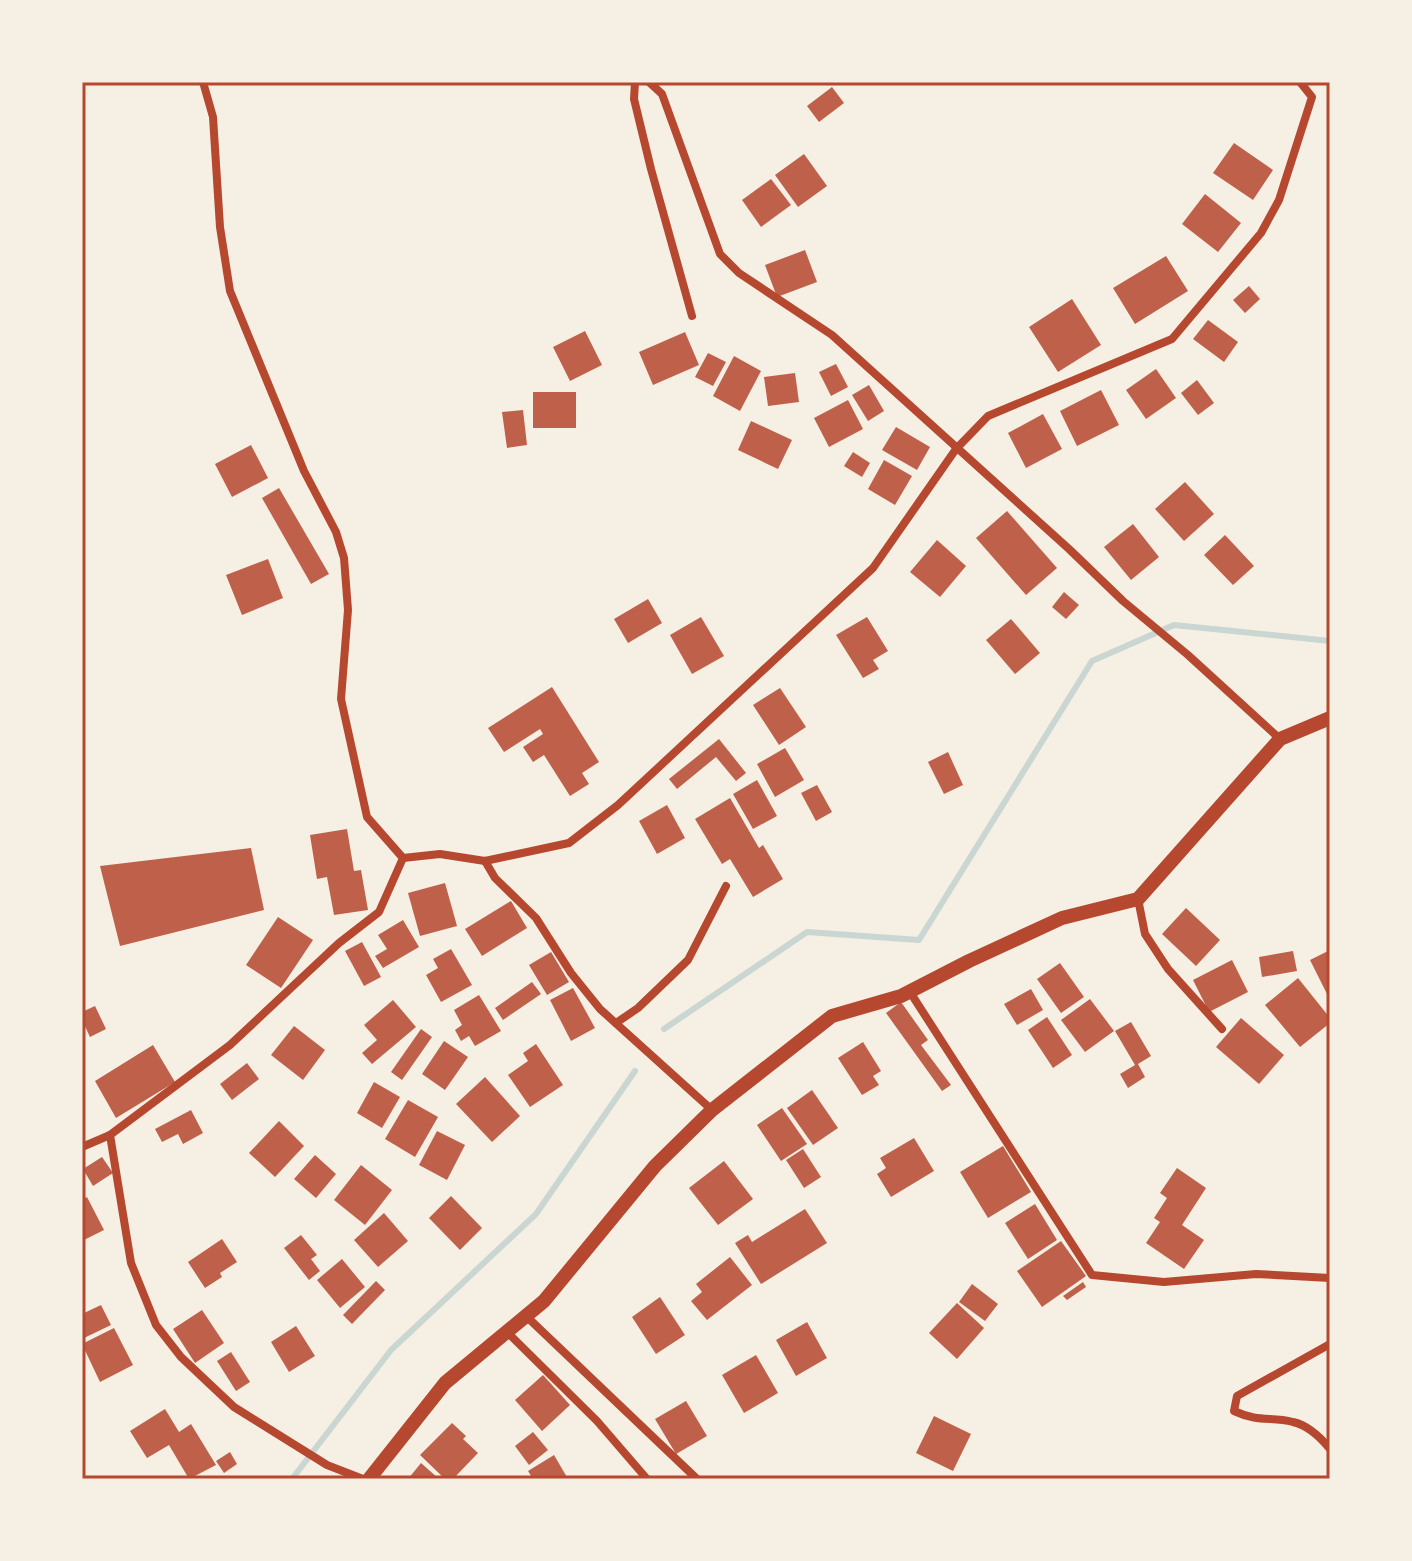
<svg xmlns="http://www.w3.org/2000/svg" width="1412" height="1561" font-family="Mulish,sans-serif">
<rect width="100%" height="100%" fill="#f6efe4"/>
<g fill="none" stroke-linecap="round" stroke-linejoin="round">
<g stroke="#c9d6d2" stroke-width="6">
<polyline points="664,1029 807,932 919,940 1092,661 1174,625 1330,641"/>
<polyline points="292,1479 391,1350 536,1214 635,1071"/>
</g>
</g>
<g fill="#bf614a">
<polygon points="832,87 844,103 819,122 807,106"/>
<polygon points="1234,143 1273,170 1253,200 1213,173"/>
<polygon points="804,154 827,186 798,207 775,175"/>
<polygon points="771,179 791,205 761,227 742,200"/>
<polygon points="1205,194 1241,223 1218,252 1182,224"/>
<polygon points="805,250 817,282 777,297 765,265"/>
<polygon points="1166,256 1188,291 1135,324 1113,288"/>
<polygon points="1249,286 1260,299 1245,313 1233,300"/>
<polygon points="1072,299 1101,345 1058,372 1029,327"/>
<polygon points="1208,320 1238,342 1224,362 1193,339"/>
<polygon points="585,331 602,365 570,381 553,347"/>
<polygon points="685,332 699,365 653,385 639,352"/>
<polygon points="708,353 726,362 713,386 695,377"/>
<polygon points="734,356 761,371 740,411 713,396"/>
<polygon points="836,364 848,387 831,396 819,372"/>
<polygon points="1156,369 1176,398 1146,419 1126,390"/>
<polygon points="795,373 799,402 768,406 764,377"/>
<polygon points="1197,380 1214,403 1198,415 1181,393"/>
<polygon points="869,385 884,411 868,421 852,395"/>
<polygon points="1101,390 1119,425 1077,446 1060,411"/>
<rect x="533" y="392" width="43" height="36"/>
<polygon points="848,400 863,429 829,447 814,418"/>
<polygon points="523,410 527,445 507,448 502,412"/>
<polygon points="1043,414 1062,449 1026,468 1008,433"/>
<polygon points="751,421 792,440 778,469 738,450"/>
<polygon points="896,427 930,447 917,470 882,450"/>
<polygon points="251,445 268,478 232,497 215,464"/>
<polygon points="853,452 870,463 862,477 844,466"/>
<polygon points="884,460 912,476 895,505 868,489"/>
<polygon points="1185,482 1214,514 1184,541 1155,509"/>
<polygon points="279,488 329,574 311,584 262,498"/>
<polygon points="1007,511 1057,568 1026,595 976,538"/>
<polygon points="1133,524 1159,557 1131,580 1104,547"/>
<polygon points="1225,535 1254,566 1233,585 1204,555"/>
<polygon points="937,540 966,566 940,597 910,572"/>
<polygon points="268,559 283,598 242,615 226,575"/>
<polygon points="1064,592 1079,605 1066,619 1052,607"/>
<polygon points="648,599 662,623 628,643 614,619"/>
<polygon points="701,617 724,656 692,674 670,635"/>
<polygon points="867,617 888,651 873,660 879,669 863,678 836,635"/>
<polygon points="1011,619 1040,653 1015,674 986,640"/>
<polygon points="552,687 599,762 582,773 589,784 570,796 544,755 533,762 523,747 543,734 540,729 504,752 488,728"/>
<polygon points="780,688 806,727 779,745 753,705"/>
<polygon points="719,739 746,773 736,781 716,757 677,789 669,779"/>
<polygon points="785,748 804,780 775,797 757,764"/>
<polygon points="948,752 963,785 944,794 928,762"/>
<polygon points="757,780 777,816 753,829 733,794"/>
<polygon points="817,785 832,812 816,821 801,793"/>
<polygon points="730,798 759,848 763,845 783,879 753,897 730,859 722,864 695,819"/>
<polygon points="667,805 685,838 657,854 639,821"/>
<polygon points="347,829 354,871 361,870 368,910 334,915 327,877 317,879 310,835"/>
<polygon points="251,848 264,910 120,946 100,866"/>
<polygon points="445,883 457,926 420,936 408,893"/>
<polygon points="511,901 527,928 482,956 465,929"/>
<polygon points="1186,908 1220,940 1196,966 1162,934"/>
<polygon points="278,917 313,940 281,988 246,965"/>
<polygon points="403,920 419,947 383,968 375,956 387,949 378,935"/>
<polygon points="362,942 381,977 364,986 345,951"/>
<polygon points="451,949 472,985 441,1002 426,975 438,968 433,959"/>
<polygon points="1330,950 1330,1000 1310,960"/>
<polygon points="1293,951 1297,971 1262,977 1259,957"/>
<polygon points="551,952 569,982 547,995 529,965"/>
<polygon points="1232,960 1248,992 1209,1012 1193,980"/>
<polygon points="1060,963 1084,997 1061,1013 1037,979"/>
<polygon points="1298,978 1330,1018 1330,1023 1300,1047 1265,1005"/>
<polygon points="532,982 541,994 503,1020 495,1008"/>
<polygon points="573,988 595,1028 571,1041 550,1000"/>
<polygon points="1031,989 1043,1010 1017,1025 1004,1004"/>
<polygon points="479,995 501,1031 475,1046 469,1036 461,1041 455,1030 462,1025 454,1010"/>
<polygon points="1090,999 1114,1031 1085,1052 1061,1020"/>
<polygon points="393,1000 416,1027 372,1064 362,1053 377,1040 364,1025"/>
<polygon points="901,1002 928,1040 921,1045 951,1085 942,1091 886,1013"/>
<polygon points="95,1006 106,1029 90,1037 82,1020 82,1012"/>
<polygon points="1047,1017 1072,1055 1053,1068 1028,1030"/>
<polygon points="1241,1018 1284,1055 1259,1084 1216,1047"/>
<polygon points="1131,1022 1151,1056 1138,1064 1145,1077 1128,1088 1120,1074 1135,1065 1115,1031"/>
<polygon points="294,1026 325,1050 303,1080 271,1055"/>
<polygon points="421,1029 432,1037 402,1080 391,1072"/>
<polygon points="444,1041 468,1057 445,1090 422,1074"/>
<polygon points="863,1042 881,1071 873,1076 879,1085 862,1095 838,1058"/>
<polygon points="536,1044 563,1085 530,1107 508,1075 528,1061 523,1053"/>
<polygon points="153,1045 175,1082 116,1118 95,1081"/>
<polygon points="247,1063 259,1079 232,1100 220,1084"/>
<polygon points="485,1077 520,1116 492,1142 456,1104"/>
<polygon points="374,1082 400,1097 382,1128 357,1113"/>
<polygon points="812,1090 838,1128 813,1145 787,1108"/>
<polygon points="408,1100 438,1117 415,1157 385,1139"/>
<polygon points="782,1108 807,1144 781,1161 757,1125"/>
<polygon points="191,1110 203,1133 183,1144 178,1134 162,1142 155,1129"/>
<polygon points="279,1121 304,1146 275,1177 249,1153"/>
<polygon points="437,1131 465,1145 447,1180 419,1165"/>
<polygon points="914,1138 934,1171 891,1197 877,1174 886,1168 880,1158"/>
<polygon points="1003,1146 1031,1192 988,1218 960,1172"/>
<polygon points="803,1149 821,1177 804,1188 786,1160"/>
<polygon points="315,1155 336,1174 316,1198 294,1179"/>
<polygon points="102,1157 113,1173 93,1186 83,1169"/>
<polygon points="724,1161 753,1199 718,1225 689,1188"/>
<polygon points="361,1165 392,1190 365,1225 334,1200"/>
<polygon points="1177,1168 1206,1188 1182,1225 1204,1240 1184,1269 1146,1243 1160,1222 1154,1218 1167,1198 1160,1193"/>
<polygon points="451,1196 482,1228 460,1250 429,1218"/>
<polygon points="87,1197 104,1230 82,1241 82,1200"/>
<polygon points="1035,1204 1057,1240 1028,1259 1005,1223"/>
<polygon points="805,1209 827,1243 761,1284 735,1243 748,1235 752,1242"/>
<polygon points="384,1213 408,1241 378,1267 354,1240"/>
<polygon points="301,1235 317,1255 311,1259 320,1271 309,1280 284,1248"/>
<polygon points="222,1239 237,1262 220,1273 222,1277 205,1288 188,1262"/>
<polygon points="1061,1241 1086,1276 1042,1307 1017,1271"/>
<polygon points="730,1257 752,1285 707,1320 691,1301 702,1292 696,1284"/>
<polygon points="342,1259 365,1287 340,1308 317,1280"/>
<polygon points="376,1281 385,1290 352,1324 343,1315"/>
<polygon points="1083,1282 1086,1287 1067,1300 1063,1296"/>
<polygon points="972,1284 998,1304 985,1321 959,1302"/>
<polygon points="660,1297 685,1335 656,1354 632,1317"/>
<polygon points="957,1303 984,1328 957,1359 929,1333"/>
<polygon points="101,1305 111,1325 82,1339 82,1314"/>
<polygon points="202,1310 224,1343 195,1363 173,1329"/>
<polygon points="807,1322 827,1358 796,1376 776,1340"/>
<polygon points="296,1326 315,1356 289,1372 271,1342"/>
<polygon points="114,1328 133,1365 100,1382 82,1344"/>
<polygon points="231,1352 250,1382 236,1391 217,1361"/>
<polygon points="756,1355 778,1393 744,1413 722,1375"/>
<polygon points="543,1375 570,1405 542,1431 515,1400"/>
<polygon points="686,1401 707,1436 676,1454 655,1419"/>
<polygon points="165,1409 179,1432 191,1424 216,1465 189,1479 169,1445 147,1458 130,1431"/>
<polygon points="934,1416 971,1434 953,1471 916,1453"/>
<polygon points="452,1423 466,1436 463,1439 478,1453 453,1479 445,1479 420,1455"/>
<polygon points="533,1432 548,1450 529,1465 515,1446"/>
<polygon points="230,1452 237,1464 224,1473 216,1461"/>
<polygon points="554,1455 568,1479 533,1479 528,1471"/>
<polygon points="421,1463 439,1479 408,1479"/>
</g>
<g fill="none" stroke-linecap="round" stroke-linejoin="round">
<g stroke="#b5482f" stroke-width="8">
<polyline points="203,82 213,117 220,227 230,291 304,471 336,532 344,558 348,610 341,699 367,817 403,858"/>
<polyline points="635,82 634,99 651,169 692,316"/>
<polyline points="649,82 662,94 720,254 739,273 832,335 1069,549 1123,601 1188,655 1280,739"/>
<polyline points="403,858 440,854 485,861 569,843 618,805 873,568 956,449 988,416 1172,339 1261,233 1279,200 1312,97 1300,82"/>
<polyline points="485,861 495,878 536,918 571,973 600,1009 712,1110"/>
<polyline points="1138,899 1145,934 1168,969 1222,1029"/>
<polyline points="910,992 1092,1275 1164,1282 1256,1274 1330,1278"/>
<polyline points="616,1023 638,1008 688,960 726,886"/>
<polyline points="110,1135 131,1263 156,1325 181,1357 234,1407 327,1465 363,1479"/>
<polyline points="82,1147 110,1135 230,1045 339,943 379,912 403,858"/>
<polyline points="526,1316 697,1479"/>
<polyline points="507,1332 597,1421 647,1479"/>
<path d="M1330 1344 1237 1396 1234 1411C1260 1423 1270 1416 1293 1422 1307 1425 1321 1438 1330 1449"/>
</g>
<polyline stroke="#b5482f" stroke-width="14" points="369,1479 445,1383 544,1301 655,1166 712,1110 832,1016 901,996 969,961 1062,918 1138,899 1280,739 1330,718"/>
</g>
<rect width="1412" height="1561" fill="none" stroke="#f6efe4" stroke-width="168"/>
<rect x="84" y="84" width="1244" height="1393" fill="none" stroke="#b5482f" stroke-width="3"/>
</svg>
